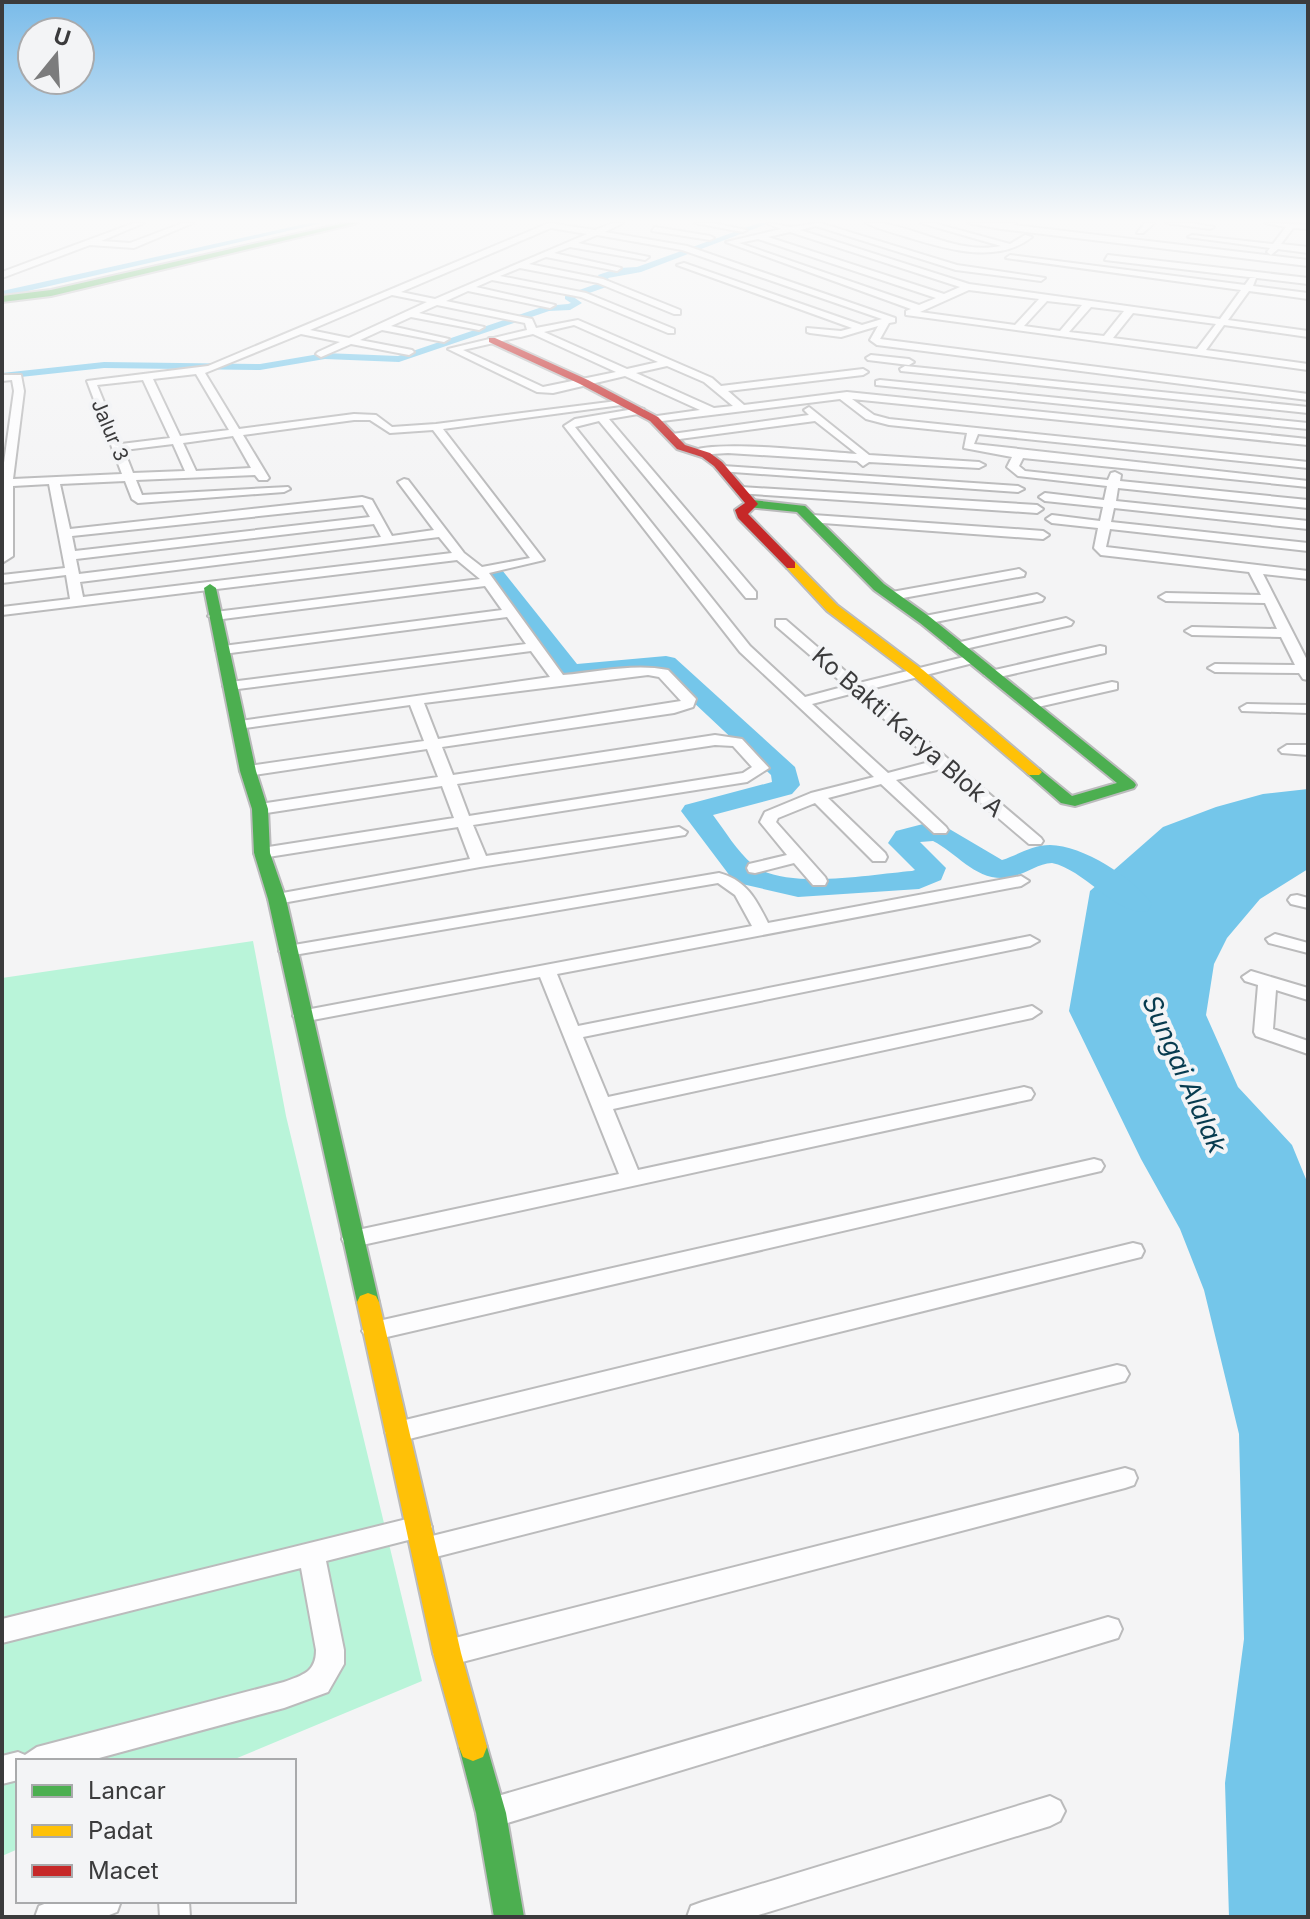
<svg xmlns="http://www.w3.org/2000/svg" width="1310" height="1919" font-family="Inter,sans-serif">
<rect width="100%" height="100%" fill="#f4f4f5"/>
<polygon fill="#b9f4d9" points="253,941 286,1116 422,1681 230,1761 18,1761 18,1849 2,1856 2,978"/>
<polygon fill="#74c6ea" points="1308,789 1308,869 1260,899 1227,938 1214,964 1206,1015 1238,1087 1292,1145 1308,1184 1308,1917 1229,1917 1225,1783 1244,1639 1239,1434 1204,1290 1180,1229 1141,1159 1069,1011 1090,891 1163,827 1216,807 1263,794"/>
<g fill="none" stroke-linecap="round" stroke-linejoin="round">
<g fill="#74c6ea" fill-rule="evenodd">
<polygon points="309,223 322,223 2,297 2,291"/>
<polygon points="759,223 769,223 641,272 608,278 612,285 575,298 582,303 570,310 549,311 399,362 325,359 260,370 104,368 2,379 2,373 104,362 260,364 325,353 398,356 545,306 568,304 571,303 565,299 565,295 602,282 598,275 619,268 637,267"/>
</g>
<path fill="#74c6ea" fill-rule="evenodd" d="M494 568 502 570 577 664 666 656 675 658 795 767 800 785 792 794 713 815C725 831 737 851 752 864 783 891 873 874 912 871L915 870 888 843 896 831 923 824 946 827 1002 860C1018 855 1032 845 1050 845 1082 845 1134 878 1152 904L1148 911C1118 918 1086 870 1052 863 1035 864 1022 877 1005 878 975 880 957 853 933 841L920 842 946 868 941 880 919 889 798 897 742 884 730 876 681 811 685 805 772 782 771 775 660 671 582 681 559 675 483 575 486 570Z"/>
<defs>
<g id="street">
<polygon points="134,223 144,223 101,241 130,243 183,223 193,223 134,248 90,245 2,278 2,272"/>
<path d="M549 223 595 230 613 223H623L605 232 687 246 895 318V322L889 323 880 339 1308 394V400L877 345 870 340 878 326 841 337 810 333 807 332V328L841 331 852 328 677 265 684 263 862 325 882 319 682 250 597 235 578 243 649 257 645 260 570 247 554 253 621 268 617 271 546 257 529 264 603 279 680 310V314H674L598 283 520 268 500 276 586 293 674 329V333H668L581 297 492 280 476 287 555 305 550 308 468 291 446 301 532 319 536 328 578 320 712 378 721 386 863 369 868 372 863 375 728 391 744 405 847 392 1308 439V445L852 399 874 415 889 419 1308 462V468L978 434 974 444 1308 481V487L1023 458 1019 466 1025 471 1108 480 1111 473 1115 472 1121 475 1120 481 1308 500V508L1118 488 1116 501 1308 521V529L1114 508 1111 522 1308 543V551L1110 529 1106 547 1308 571V579L1263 574 1308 662V680L1303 679 1299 673 1215 672 1208 668 1215 664 1295 665 1281 637 1192 635 1185 631 1192 627 1277 629 1265 603 1166 601 1159 597 1166 593 1261 595 1249 572 1101 555 1094 548 1098 528 1052 523 1046 519 1052 515 1100 521 1103 507 1045 501 1039 497 1045 493 1104 500 1107 486 1018 476 1007 467 1012 457 964 448 967 433 889 425 866 419 840 399 654 422 650 421V417L700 410 625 376 553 393 537 392 448 349 527 330 525 323 437 305 419 313 484 327 479 330 411 317 391 326 449 339 444 342 382 330 360 340 412 350 414 352 409 355 351 344 321 357 316 354 318 352 340 342 301 334 205 373 239 429 354 414 376 415 392 427 436 424 625 400V404L621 405 443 429 544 560 489 573 563 675C597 672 635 663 668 670L696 699 693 707 674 713 442 747 453 775 715 735 742 739 769 768 747 782 473 825 486 856 679 827 687 832 685 835 480 867 277 904 271 903 268 899 271 895 277 894 470 859 458 827 262 858 256 857 254 853 262 848 454 818 442 786 260 814 252 809 260 804 438 777 427 749 248 776 240 771 248 766 424 741 410 705 238 729 231 725 233 722 550 677 531 651 230 690 223 686 230 682 526 644 507 617 223 654 216 650 223 646 502 610 485 586 215 620 208 616 215 612 480 579 457 560 2 615V607L70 599 66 575 2 583V575L65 568 49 484 13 486V556L2 563V477L14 391 12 380 2 381V375H21L24 391 13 479 122 474 87 381 208 366ZM551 228 587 234 435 299 401 292ZM392 295 427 302 349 338 310 330ZM574 325 658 362 627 369 544 332ZM533 334 616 372 543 387 463 350ZM667 366 704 382 733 406 714 408 636 373ZM196 374 229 430 180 436 153 379ZM143 380 170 438 121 444 97 385ZM354 420H370L390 433 433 430 530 558 482 567 464 553 408 480 404 479 398 482 434 530 392 536 372 500 362 497 70 529 60 484 125 481 132 499 138 503 284 492 290 489 288 487 142 495 136 480 255 475 259 480H267L269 478 243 435ZM233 436 251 468 196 471 183 443ZM173 444 185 471 133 473 124 450ZM363 505 370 517 75 551 72 536ZM374 524 381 537 79 574 76 559ZM439 537 452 553 83 597 80 582ZM648 675 659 677 681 701 438 739 424 703ZM715 745 733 746 752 767 743 773 469 816 457 784Z"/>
<polygon points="695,223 712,223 747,230 743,232"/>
<path d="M767 223 791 227 820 223 957 265 1045 278 1041 281 956 270 816 226 800 230 969 284 1220 319 1241 290 1006 258 1010 255 1245 285 1250 278H1256L1253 286 1308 293V299L1249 291 1228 320 1308 331V337L1224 325 1206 350 1308 364V370L906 315V311L911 309 726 242 781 229ZM790 232 960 287 944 294 768 237ZM758 239 936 298 919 305 739 243ZM969 290 1039 299 1015 325 920 312ZM1047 301 1082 305 1060 331 1024 326ZM1091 307 1124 311 1104 336 1069 332ZM1133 313 1216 324 1197 349 1113 338Z"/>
<path d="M866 223C908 220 952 256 1001 246L921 223H933L1010 244 1025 235 1032 237C997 265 946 249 907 237 894 233 878 229 866 223Z"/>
<polygon points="968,223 1016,223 1013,225 1308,260 1308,266 1001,229"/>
<polygon points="1145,223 1154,223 1143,233 1137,233"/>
<polygon points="1166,223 1190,223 1214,227 1210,229"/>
<polygon points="1265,223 1308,225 1308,229 1293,228 1281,244 1308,247 1308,253 1278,249 1271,255 1267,252 1270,248 1188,237 1192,235 1273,244 1286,227"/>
<polygon points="655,227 710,236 714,238 710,240 652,231"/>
<polygon points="1108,255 1308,278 1308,284 1105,260"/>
<polygon points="871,355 909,359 914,362 909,365 868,360 866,358"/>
<polygon points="905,366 1308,407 1308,413 901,371 900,369"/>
<polygon points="880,380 1308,423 1308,429 876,385 876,381"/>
<path d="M809 407 869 455 979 462 985 465 979 468 869 462 863 466 857 461 728 453 696 455 690 452C711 439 825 452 857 454L815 421 672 440 667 437 672 434 809 415 804 410Z"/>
<path d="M640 408 644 409V413L609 419 756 592V598H746L599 421 575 427 750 646 805 697 846 686 776 626V620H786L859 683 972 655 977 656V662L867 690 1041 838 1043 841 1041 844H1029L941 769 896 780 946 827 948 830 946 833H934L881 784 828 798 885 853 887 857 885 861H873L815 803 778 818 776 822 825 877 827 881 825 885H813L794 863 755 873 749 872 747 868 749 864 787 855 760 822 765 812 811 793 874 777 740 652 564 426 575 419ZM854 693 933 761 888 773 812 704Z"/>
<polygon points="723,466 1018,486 1024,489 1018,492 719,471 717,469"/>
<polygon points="741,487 1037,505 1043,509 1037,513 737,493 737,489"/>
<polygon points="813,515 1043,531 1049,535 1043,539 809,522 809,516"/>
<polygon points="1019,569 1025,573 1024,576 892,600 885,596 892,592"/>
<polygon points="1037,594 1044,598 1042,601 925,624 918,620 925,616"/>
<polygon points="1066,618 1073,622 1071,625 956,651 949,647 956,643"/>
<polygon points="1100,646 1105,647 1105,653 991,679 984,675 986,672"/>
<polygon points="1112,682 1117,683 1117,689 1029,709 1022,705 1024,702"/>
<polygon points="1247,704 1308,705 1308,713 1242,711 1240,708"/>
<polygon points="1287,745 1308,745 1308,755 1282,753 1279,750"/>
<path d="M719 873C746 880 756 899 768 923L1021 876 1029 881 1021 886 557 974 578 1026 1030 936 1039 941 1030 946 583 1037 608 1097 1032 1006 1041 1012 1032 1018 613 1109 638 1170 1024 1087 1031 1089 1034 1094 1031 1099 353 1247 345 1245 342 1239 345 1233 353 1231 619 1174 540 977 302 1022 293 1016 295 1012 752 926 735 895 718 883 288 956 282 955 279 951 282 947Z"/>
<polygon points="1297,895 1308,898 1308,908 1291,904 1288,900 1291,896"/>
<polygon points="1275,934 1308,943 1308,953 1269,943 1266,939"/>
<polygon points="1251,971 1308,988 1308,1000 1276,990 1273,1029 1308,1041 1308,1054 1256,1036 1254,1032 1258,985 1245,981 1242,977"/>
<polygon points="1094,1159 1101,1161 1104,1166 1101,1171 374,1340 366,1337 362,1331 366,1325 374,1322"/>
<polygon points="1133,1243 1141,1245 1144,1251 1141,1257 397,1442 388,1439 385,1432 388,1425 397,1422"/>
<polygon points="1117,1365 1125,1367 1129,1374 1125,1381 1117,1383 424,1560 415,1557 411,1549 415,1541 424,1538"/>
<polygon points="1125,1468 1134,1471 1137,1478 1134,1485 1125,1488 447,1666 437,1662 433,1653 437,1644 447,1640"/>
<path d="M419 1516 428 1519 432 1527 428 1535 326 1561 344 1650V1664L328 1692 284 1708 88 1761H18V1780L2 1784V1756L18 1752 25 1755 37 1747 284 1682C303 1675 316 1672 316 1650L301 1568 2 1643V1619Z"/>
<polygon points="1108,1617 1118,1620 1122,1629 1118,1638 1108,1641 491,1828 481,1823 476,1813 481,1803 491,1798"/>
<polygon points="1050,1796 1060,1801 1065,1811 1060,1821 1050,1826 752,1917 687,1917 691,1906 702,1902"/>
<polygon points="52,1901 121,1901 117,1912 104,1917 35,1917 39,1906"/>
<polygon points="159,1901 189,1901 190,1917 160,1917"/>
</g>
<g id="fast">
<polygon points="345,223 358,223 51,296 2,302 2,296 51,290"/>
<polygon points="752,500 805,506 884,584 930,617 1134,782 1136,785 1134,788 1075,806 1061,803 1029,775 1026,772 1029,769 1039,769 1072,796 1117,783 920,623 874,590 797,512 748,507 748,501"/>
<polygon points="210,584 216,588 256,771 268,809 270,853 286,899 379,1302 376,1308 368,1311 360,1308 357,1302 268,899 254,853 252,809 240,771 204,588"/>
<polygon points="473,1733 483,1737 487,1747 506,1813 524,1917 494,1917 476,1813 459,1747 463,1737"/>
</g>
<g id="slow">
<polygon points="787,562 795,562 837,605 923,670 1039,769 1042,772 1039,775 1029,775 913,676 827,611 787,568"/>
<polygon points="368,1293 376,1296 379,1302 461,1653 487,1747 483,1757 473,1761 463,1757 459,1747 433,1653 357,1302 360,1296"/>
</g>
<polygon id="jam" points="489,338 495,338 588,380 658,417 685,445 710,453 722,462 758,504 748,514 795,562 795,568 787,568 738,518 735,510 745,503 714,466 702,457 677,449 650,421 580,384 489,342"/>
</defs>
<use href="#street" stroke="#bbbbbc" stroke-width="4"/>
<use href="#fast" stroke="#bbbbbc" stroke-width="4"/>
<use href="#slow" stroke="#bbbbbc" stroke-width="4"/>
<use href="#jam" stroke="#bbbbbc" stroke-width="4"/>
<use href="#street" fill="#fdfdfe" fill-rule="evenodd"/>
<use href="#fast" fill="#4caf50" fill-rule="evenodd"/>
<use href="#slow" fill="#ffc107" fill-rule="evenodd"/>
<use href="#jam" fill="#c62828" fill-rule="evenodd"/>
</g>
<linearGradient id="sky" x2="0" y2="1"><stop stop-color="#79bbe9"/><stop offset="0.45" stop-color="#fafafa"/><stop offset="1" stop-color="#fafafa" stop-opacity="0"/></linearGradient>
<rect width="1310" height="491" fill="url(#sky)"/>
<g text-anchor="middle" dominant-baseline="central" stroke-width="8" stroke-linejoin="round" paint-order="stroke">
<g font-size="20" fill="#3b3b3c" stroke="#f3f4f6">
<text transform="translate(110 430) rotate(67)">Jalur 3</text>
</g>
<g font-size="24" fill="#3b3b3c" stroke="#f3f4f6">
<text transform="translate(908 732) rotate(41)">Ko Bakti Karya Blok A</text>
</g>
<g font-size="26" font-style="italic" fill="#073b4f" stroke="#f3f4f6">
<text transform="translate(1185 1074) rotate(66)">Sungai Alalak</text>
</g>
</g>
<rect width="1310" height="1919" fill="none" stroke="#3b3b3c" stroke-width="8"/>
<rect x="16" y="1759" width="280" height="144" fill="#f3f4f6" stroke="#a9aaac" stroke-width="2"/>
<rect x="32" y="1785" width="40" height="12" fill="#4caf50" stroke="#a9aaac" stroke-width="2"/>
<text x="88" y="1799" font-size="24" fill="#3b3b3c">Lancar</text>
<rect x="32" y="1825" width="40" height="12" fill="#ffc107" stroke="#a9aaac" stroke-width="2"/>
<text x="88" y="1839" font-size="24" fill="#3b3b3c">Padat</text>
<rect x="32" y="1865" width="40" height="12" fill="#c62828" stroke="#a9aaac" stroke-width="2"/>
<text x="88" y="1879" font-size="24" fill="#3b3b3c">Macet</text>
<g transform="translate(56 56) rotate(18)"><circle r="38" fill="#f3f4f6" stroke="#a9aaac" stroke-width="2"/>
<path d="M0-6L14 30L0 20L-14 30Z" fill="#7c7c7d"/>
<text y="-12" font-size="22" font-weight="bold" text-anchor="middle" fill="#3b3b3c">U</text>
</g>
</svg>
